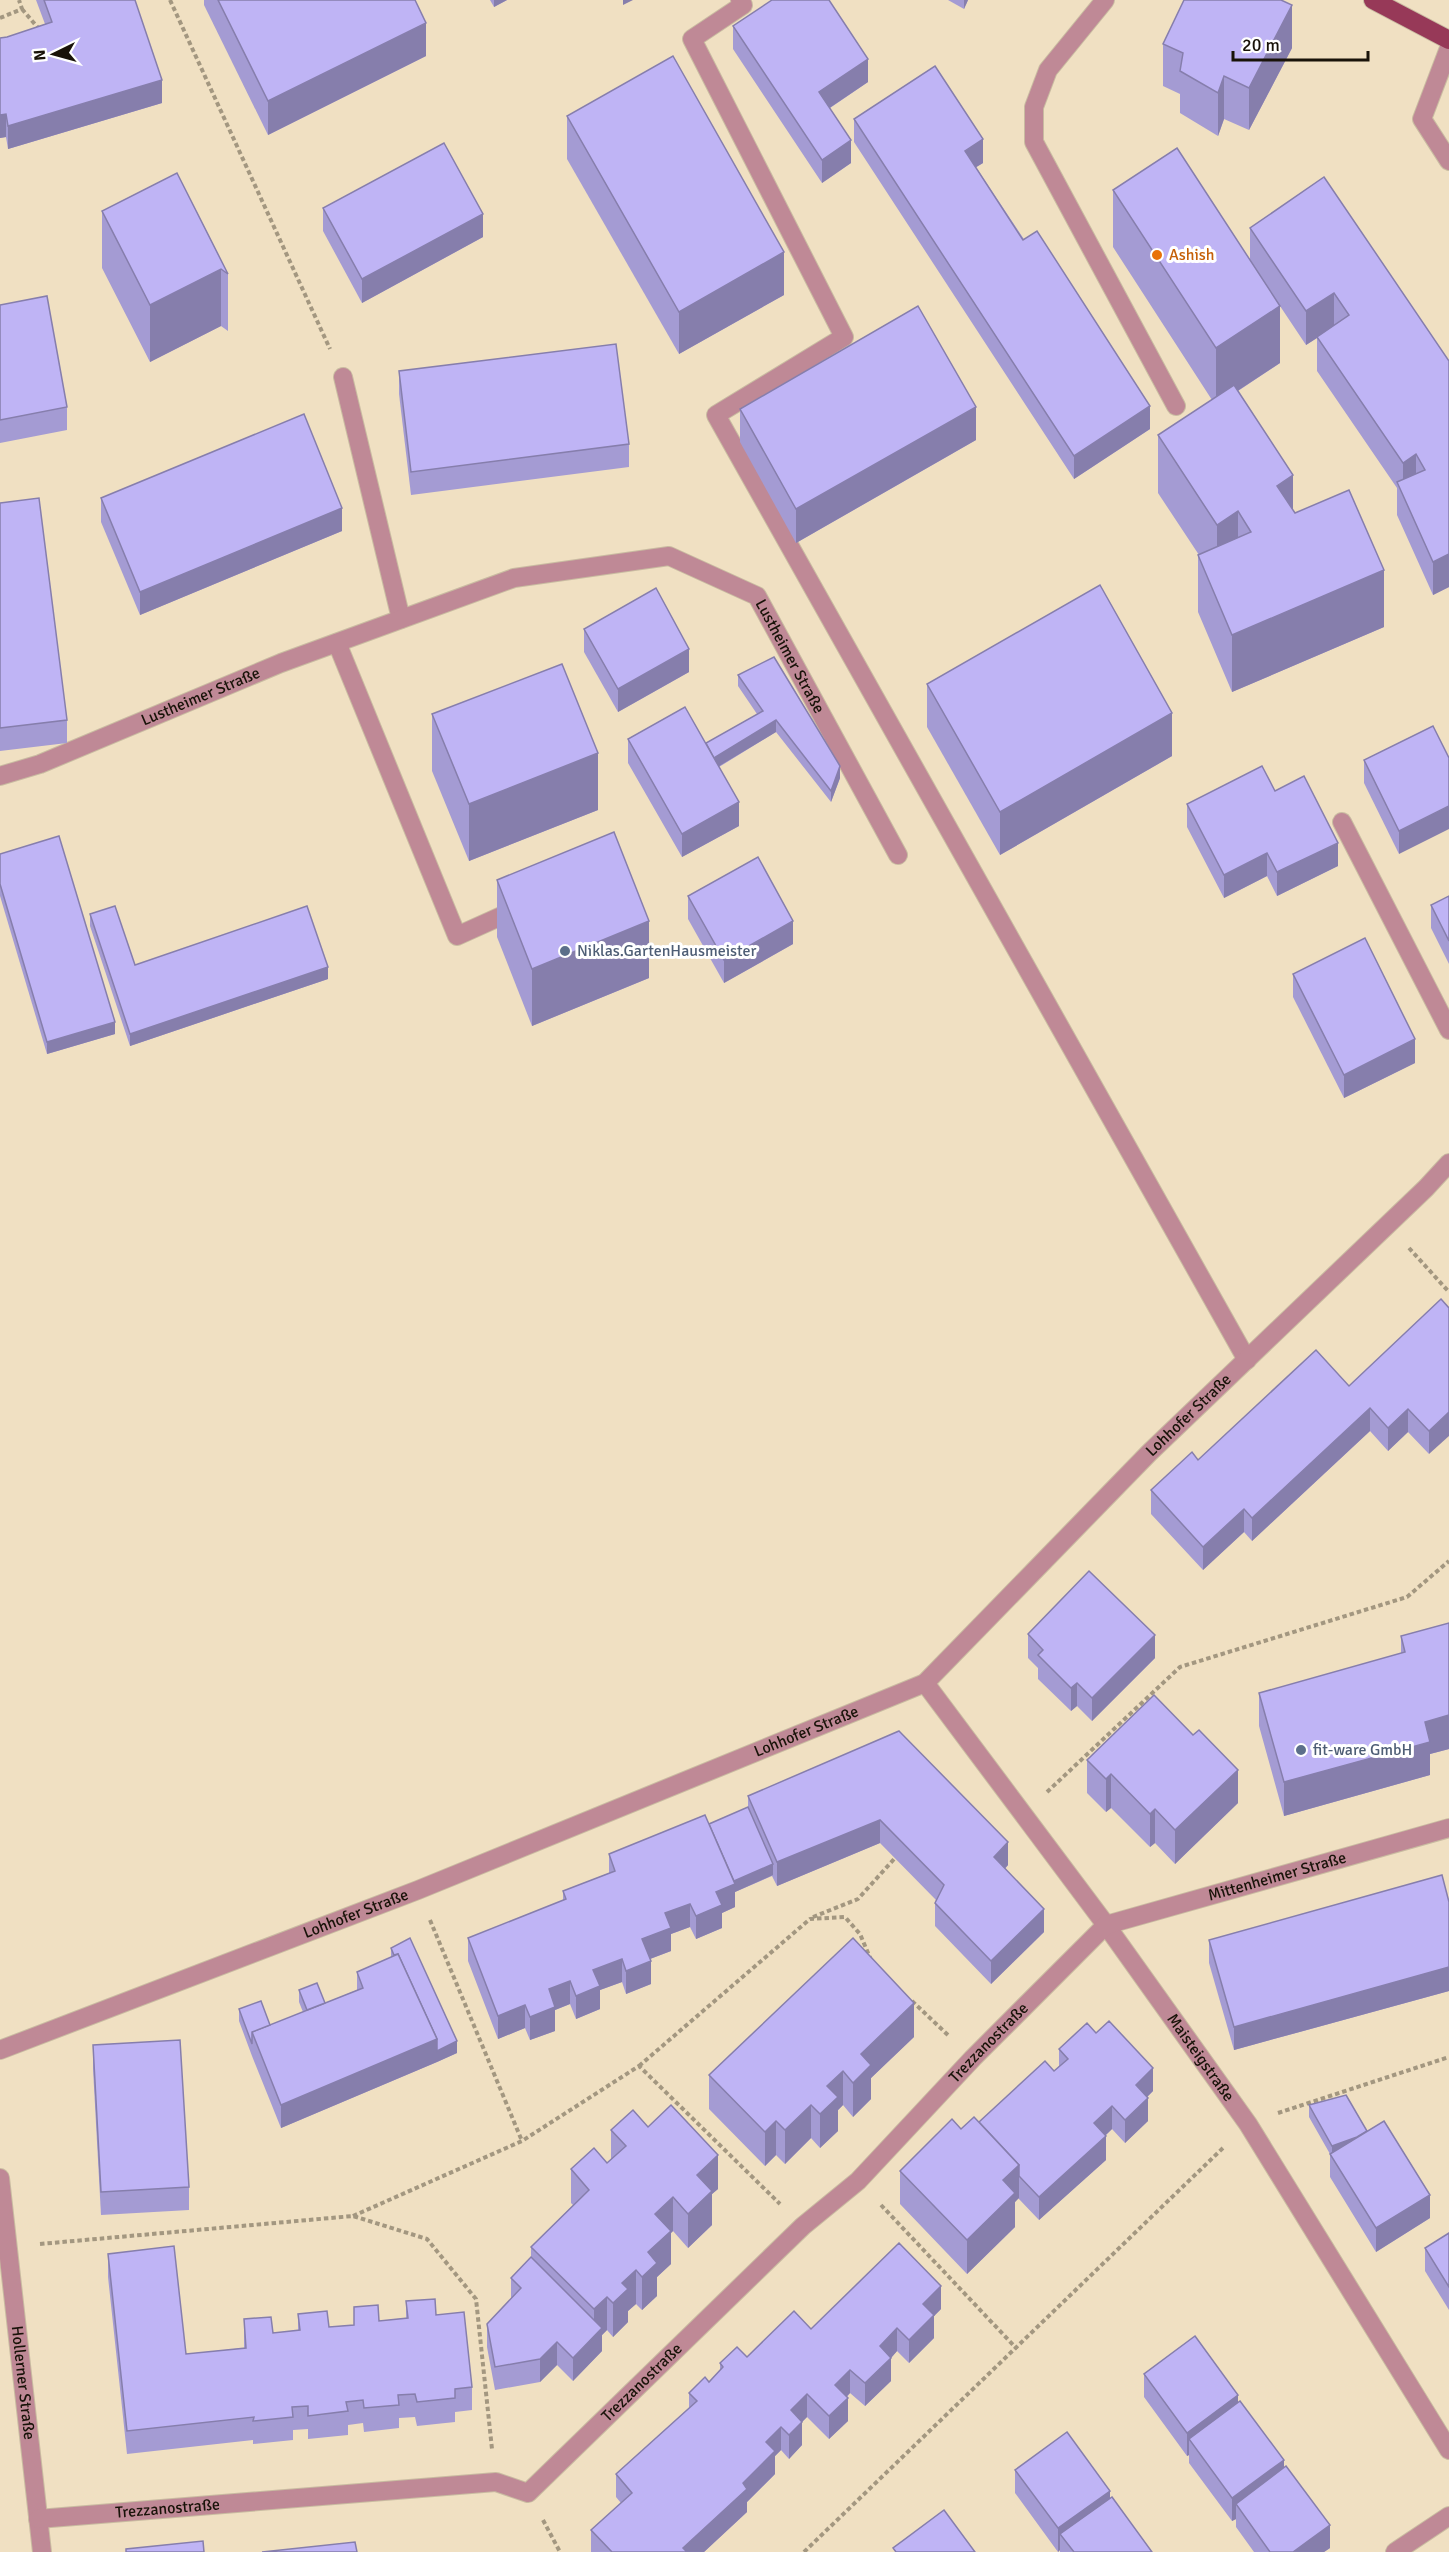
<svg xmlns="http://www.w3.org/2000/svg" width="1449" height="2552" font-family="Signika,sans-serif">
<rect width="100%" height="100%" fill="#f0e0c2"/>
<g fill="none" stroke-linecap="round" stroke-linejoin="round">
<defs>
<g id="minor">
<polyline points="740,0 743,5 692,39 844,337 716,415 1247,1360"/>
<polyline points="1105,0 1048,70 1034,107 1034,142 1176,406"/>
<polyline points="1449,48 1422,119 1449,161"/>
<polyline points="343,377 401,619"/>
<polyline points="337,643 457,936 517,909"/>
<path id="s1" d="M0 776 40 764 281 663 514 578 669 556 757 596 898 855"/>
<polyline points="1342,822 1449,1030"/>
<path id="s2" d="M925 1683 1106 1925 1248 2124 1449 2450"/>
<path id="s3" d="M0 2050 418 1890 925 1683 1149 1453 1426 1188 1449 1163"/>
<path id="s4" d="M0 2178 42 2552"/>
<path id="s5" d="M38 2519 496 2482 528 2493 803 2226 858 2181 973 2058 1106 1925 1449 1828"/>
<polyline points="1395,2552 1449,2516"/>
</g>
<polyline id="major" points="1373,0 1449,40"/>
</defs>
<use href="#minor" stroke="#c9bba1" stroke-width="20"/>
<use href="#major" stroke="#c9bba1" stroke-width="20"/>
<g stroke="#a39780" stroke-width="4" stroke-dasharray="4.5 3" stroke-linecap="butt">
<polyline points="170,0 330,349"/>
<polyline points="22,9 39,29"/>
<polyline points="0,18 22,9 19,0"/>
<polyline points="1409,1248 1449,1292"/>
<polyline points="1047,1792 1180,1667 1407,1597 1449,1561"/>
<polyline points="813,1917 858,1899 895,1858"/>
<polyline points="430,1920 522,2141"/>
<polyline points="912,2001 950,2037"/>
<polyline points="639,2066 810,1919 845,1917 860,1934 871,1960"/>
<polyline points="1278,2113 1449,2057"/>
<polyline points="881,2205 1017,2349"/>
<polyline points="353,2216 522,2141 639,2066 780,2204"/>
<polyline points="40,2244 353,2216 427,2239 476,2299 492,2449"/>
<polyline points="543,2520 560,2552"/>
<polyline points="804,2552 1225,2146"/>
</g>
<use href="#minor" stroke="#bf8996" stroke-width="18"/>
<use href="#major" stroke="#973958" stroke-width="18"/>
</g>
<g fill="#a49bd3">
<polygon points="36,0 135,0 162,103 8,149 6,137 0,138 7,37 45,24"/>
<polygon points="204,0 415,0 426,56 268,135 204,5"/>
<polygon points="490,0 507,0 494,7"/>
<polygon points="948,0 968,0 964,9"/>
<polygon points="733,26 868,82 830,108 851,163 822,183 733,49"/>
<polygon points="1163,44 1292,48 1249,130 1224,119 1218,136 1180,113 1180,94 1163,86"/>
<polygon points="567,116 784,295 679,354 567,159"/>
<polygon points="854,119 983,163 976,167 1150,429 1074,479 854,142"/>
<polygon points="177,173 228,274 228,331 221,326 150,362 102,268 102,211"/>
<polygon points="1113,190 1250,259 1250,228 1449,361 1449,587 1433,595 1397,515 1397,488 1317,371 1317,338 1306,345 1280,306 1280,363 1238,391 1293,510 1384,627 1232,692 1198,612 1198,555 1199,555 1158,493 1158,435 1212,400 1113,247"/>
<polygon points="323,208 483,237 362,303 323,231"/>
<polygon points="0,305 67,407 67,430 0,443"/>
<polygon points="399,371 629,444 629,467 411,495 399,394"/>
<polygon points="740,409 976,440 796,543 740,442"/>
<polygon points="101,498 342,531 140,615 101,522"/>
<polygon points="0,503 67,720 67,743 0,751"/>
<polygon points="584,629 689,672 618,712 584,652"/>
<polygon points="738,675 840,778 831,802 776,732 719,767 739,826 682,857 628,763 628,739 706,743 757,714 738,686"/>
<polygon points="927,684 1172,756 1000,855 927,727"/>
<polygon points="432,714 598,810 469,861 432,771"/>
<polygon points="1433,726 1399,854 1364,783 1364,760"/>
<polygon points="1275,791 1338,866 1277,896 1267,876 1224,898 1187,827 1187,804"/>
<polygon points="0,854 115,1034 47,1054 0,896"/>
<polygon points="497,880 649,978 532,1026 497,937"/>
<polygon points="688,896 793,944 724,983 688,919"/>
<polygon points="1449,896 1449,964 1431,928 1431,905"/>
<polygon points="90,914 135,965 328,979 130,1046 90,926"/>
<polygon points="1293,974 1415,1063 1344,1098 1293,997"/>
<polygon points="1441,1299 1429,1454 1408,1432 1388,1451 1370,1431 1252,1541 1244,1532 1203,1570 1151,1514 1151,1490 1198,1460 1349,1386"/>
<polygon points="1449,1623 1449,1749 1430,1754 1430,1775 1284,1816 1259,1726 1259,1693 1401,1654 1401,1636"/>
<polygon points="1028,1634 1155,1658 1092,1721 1077,1706 1071,1711 1038,1679 1038,1668 1028,1658"/>
<polygon points="899,1731 1008,1865 1005,1869 1044,1932 991,1984 935,1926 935,1903 936,1900 880,1843 777,1886 772,1876 735,1892 735,1907 722,1913 722,1928 696,1939 690,1927 671,1934 671,1951 650,1959 651,1984 626,1994 622,1982 600,1990 600,2009 576,2019 570,2004 555,2010 555,2031 530,2040 525,2028 498,2039 468,1961 468,1938 563,1901 563,1891 609,1873 609,1854 709,1824 748,1807 748,1796"/>
<polygon points="1087,1760 1238,1803 1175,1864 1155,1843 1150,1847 1111,1808 1106,1812 1087,1793"/>
<polygon points="1449,1902 1449,1991 1234,2050 1209,1963 1209,1940"/>
<polygon points="391,1948 457,2053 437,2062 281,2128 252,2056 239,2021 239,2009 270,2025 303,2012 299,2002 299,1990 325,2003 357,1990 357,1972 391,1957"/>
<polygon points="914,2037 871,2078 871,2099 853,2117 843,2105 838,2110 838,2131 820,2148 811,2138 785,2164 776,2155 765,2166 709,2109 709,2075"/>
<polygon points="93,2045 189,2187 189,2210 101,2215 93,2069"/>
<polygon points="1059,2049 1153,2091 1147,2097 1148,2121 1125,2143 1112,2129 1105,2136 1106,2160 1039,2220 1018,2198 1015,2202 1015,2227 967,2274 900,2204 900,2171 961,2129 979,2122 1054,2071 1059,2066"/>
<polygon points="1309,2105 1367,2131 1430,2218 1376,2252 1330,2177 1330,2154 1309,2117"/>
<polygon points="648,2127 718,2189 712,2194 712,2225 688,2248 673,2231 671,2233 671,2264 657,2277 657,2296 642,2310 636,2304 628,2311 628,2322 613,2337 607,2330 602,2335 602,2351 573,2381 557,2365 540,2382 495,2390 487,2347 487,2324 511,2299 511,2278 531,2257 531,2247 573,2205 571,2203 571,2169 607,2163 611,2160 611,2130"/>
<polygon points="1449,2233 1449,2310 1425,2271 1425,2248"/>
<polygon points="108,2254 186,2354 244,2348 244,2319 273,2333 298,2331 298,2314 329,2327 354,2325 354,2307 379,2321 406,2318 406,2301 436,2315 472,2387 472,2410 455,2412 455,2422 417,2426 415,2417 399,2418 399,2428 364,2432 363,2423 348,2425 348,2435 308,2439 308,2429 293,2430 293,2440 253,2444 253,2440 127,2454 108,2277"/>
<polygon points="941,2309 934,2316 934,2338 909,2363 897,2351 891,2358 891,2381 865,2406 850,2393 847,2397 848,2421 829,2439 807,2417 802,2422 802,2445 789,2459 781,2450 775,2456 775,2474 747,2502 747,2512 704,2552 591,2552 591,2530 621,2503 616,2497 616,2474 689,2408 689,2393 709,2382 720,2370 720,2363 747,2357 811,2329"/>
<polygon points="1144,2374 1238,2403 1284,2468 1330,2548 1324,2552 1254,2552 1236,2527 1236,2519 1232,2521 1189,2463 1189,2455 1187,2456 1144,2397"/>
<polygon points="1015,2470 1110,2498 1152,2552 1060,2552 1060,2550 1058,2552 1015,2493"/>
</g>
<g fill="#867eac">
<polygon points="494,0 507,0 494,7"/>
<polygon points="623,0 633,0 623,5"/>
<polygon points="964,0 968,0 964,9"/>
<polygon points="1292,5 1292,48 1249,130 1249,88"/>
<polygon points="426,23 426,56 268,135 268,101"/>
<polygon points="868,59 868,82 819,115 819,92"/>
<polygon points="1224,76 1224,119 1218,136 1218,93"/>
<polygon points="162,80 162,103 8,149 8,126"/>
<polygon points="6,114 6,137 0,138 0,115"/>
<polygon points="983,139 983,163 965,174 965,151"/>
<polygon points="851,140 851,163 822,183 822,160"/>
<polygon points="483,214 483,237 362,303 362,279"/>
<polygon points="784,252 784,295 679,354 679,312"/>
<polygon points="221,269 221,326 150,362 150,305"/>
<polygon points="1334,293 1334,327 1306,345 1306,311"/>
<polygon points="1280,306 1280,363 1216,405 1216,348"/>
<polygon points="1150,406 1150,429 1074,479 1074,456"/>
<polygon points="976,407 976,440 796,543 796,509"/>
<polygon points="1416,454 1416,488 1403,497 1403,463"/>
<polygon points="1293,475 1293,532 1277,486"/>
<polygon points="342,508 342,531 140,615 140,592"/>
<polygon points="1238,511 1238,568 1217,582 1217,525"/>
<polygon points="1449,554 1449,587 1433,595 1433,562"/>
<polygon points="1384,570 1384,627 1232,692 1232,635"/>
<polygon points="689,649 689,672 618,712 618,689"/>
<polygon points="1172,713 1172,756 1000,855 1000,812"/>
<polygon points="776,720 776,732 711,771 711,759"/>
<polygon points="598,753 598,810 469,861 469,804"/>
<polygon points="840,766 840,778 831,802 831,791"/>
<polygon points="739,802 739,826 682,857 682,834"/>
<polygon points="1449,806 1449,829 1399,854 1399,831"/>
<polygon points="1338,843 1338,866 1277,896 1277,872"/>
<polygon points="1267,853 1267,876 1224,898 1224,875"/>
<polygon points="649,921 649,978 532,1026 532,969"/>
<polygon points="793,921 793,944 724,983 724,960"/>
<polygon points="328,967 328,979 130,1046 130,1034"/>
<polygon points="115,1022 115,1034 47,1054 47,1042"/>
<polygon points="1415,1039 1415,1063 1344,1098 1344,1075"/>
<polygon points="1370,1408 1370,1431 1252,1541 1252,1518"/>
<polygon points="1408,1409 1408,1432 1388,1451 1388,1428"/>
<polygon points="1449,1412 1449,1436 1429,1454 1429,1431"/>
<polygon points="1244,1509 1244,1532 1203,1570 1203,1547"/>
<polygon points="1155,1635 1155,1658 1092,1721 1092,1698"/>
<polygon points="1077,1683 1077,1706 1071,1711 1071,1688"/>
<polygon points="1449,1715 1449,1749 1430,1754 1430,1775 1284,1816 1284,1782 1425,1722"/>
<polygon points="1238,1770 1238,1803 1175,1864 1175,1830"/>
<polygon points="1111,1774 1111,1808 1106,1812 1106,1779"/>
<polygon points="1155,1809 1155,1843 1150,1847 1150,1814"/>
<polygon points="880,1820 880,1843 777,1886 777,1862"/>
<polygon points="1008,1842 1008,1865 994,1880 994,1857"/>
<polygon points="773,1864 773,1875 735,1892 735,1907 722,1913 722,1928 696,1939 696,1916 716,1892 730,1882"/>
<polygon points="690,1904 690,1927 671,1934 671,1951 642,1962 642,1939 665,1913"/>
<polygon points="1044,1909 1044,1932 991,1984 991,1961"/>
<polygon points="622,1959 622,1982 600,1990 600,2009 576,2019 576,1996 593,1970"/>
<polygon points="651,1961 651,1984 626,1994 626,1971"/>
<polygon points="1449,1967 1449,1991 1234,2050 1234,2027"/>
<polygon points="570,1981 570,2004 555,2010 555,2031 530,2040 530,2017 549,1989"/>
<polygon points="914,2003 914,2037 871,2078 871,2099 853,2117 853,2083 861,2054"/>
<polygon points="525,2005 525,2028 498,2039 498,2016"/>
<polygon points="437,2039 457,2041 457,2053 437,2062 281,2128 281,2105"/>
<polygon points="1153,2068 1153,2091 1136,2108 1136,2085"/>
<polygon points="843,2071 843,2105 838,2110 838,2131 820,2148 820,2114 827,2086"/>
<polygon points="1148,2098 1148,2121 1125,2143 1125,2120"/>
<polygon points="811,2105 811,2138 785,2164 785,2130"/>
<polygon points="1112,2106 1112,2129 1094,2146 1094,2123"/>
<polygon points="776,2121 776,2155 765,2166 765,2132"/>
<polygon points="1106,2136 1106,2160 1039,2220 1039,2197"/>
<polygon points="1357,2136 1357,2148 1332,2158 1332,2146"/>
<polygon points="718,2155 718,2189 712,2194 712,2225 688,2248 688,2214 697,2175"/>
<polygon points="1019,2165 1019,2198 1015,2202 1015,2227 967,2274 967,2240 1003,2180"/>
<polygon points="1430,2195 1430,2218 1376,2252 1376,2228"/>
<polygon points="673,2197 673,2231 671,2233 671,2264 657,2277 657,2296 642,2310 642,2277 655,2214"/>
<polygon points="636,2270 636,2304 628,2311 628,2322 613,2337 613,2303 622,2283"/>
<polygon points="941,2286 941,2309 934,2316 934,2338 909,2363 909,2340 923,2304"/>
<polygon points="607,2297 607,2330 602,2335 602,2351 573,2381 573,2358 594,2336 594,2309"/>
<polygon points="897,2328 897,2351 891,2358 891,2381 865,2406 865,2383 880,2346"/>
<polygon points="557,2342 557,2365 540,2382 540,2359"/>
<polygon points="850,2370 850,2393 835,2408 835,2385"/>
<polygon points="807,2394 807,2417 791,2433 791,2410"/>
<polygon points="1238,2395 1238,2418 1189,2439 1189,2455 1187,2456 1187,2433"/>
<polygon points="848,2398 848,2421 829,2439 829,2416"/>
<polygon points="802,2422 802,2445 789,2459 789,2435"/>
<polygon points="781,2427 781,2450 775,2456 775,2474 747,2502 747,2512 704,2552 683,2552 683,2548 743,2483 766,2442"/>
<polygon points="1284,2460 1284,2483 1236,2504 1236,2519 1232,2521 1232,2498"/>
<polygon points="1110,2491 1110,2514 1060,2534 1060,2550 1058,2552 1058,2528"/>
<polygon points="1330,2525 1330,2548 1324,2552 1293,2552"/>
</g>
<g fill="#bfb4f5" stroke="#867eac" stroke-width="1.5">
<polygon points="44,0 135,0 162,80 8,126 6,114 0,115 0,38 7,37 52,22"/>
<polygon points="218,0 415,0 426,23 268,101"/>
<polygon points="772,0 829,0 868,59 819,92 851,140 822,160 733,26"/>
<polygon points="1184,0 1281,0 1292,5 1249,88 1224,76 1218,93 1180,71 1183,53 1163,44"/>
<polygon points="673,56 784,252 679,312 567,116"/>
<polygon points="935,66 983,139 965,151 1023,240 1037,231 1150,406 1074,456 854,119"/>
<polygon points="444,143 483,214 362,279 323,208"/>
<polygon points="1177,148 1280,306 1216,348 1113,190"/>
<polygon points="177,173 228,274 221,269 150,305 102,211"/>
<polygon points="1324,177 1449,361 1449,554 1433,562 1397,482 1425,470 1416,454 1403,463 1317,337 1349,315 1334,293 1306,311 1250,228"/>
<polygon points="47,296 67,407 0,420 0,305"/>
<polygon points="918,306 976,407 796,509 740,409"/>
<polygon points="616,344 629,444 411,472 399,371"/>
<polygon points="1234,385 1293,475 1277,486 1295,513 1349,490 1384,570 1232,635 1198,555 1251,532 1238,511 1217,525 1158,435"/>
<polygon points="304,414 342,508 140,592 101,498"/>
<polygon points="39,498 67,720 0,728 0,503"/>
<polygon points="1100,585 1172,713 1000,812 927,684"/>
<polygon points="656,588 689,649 618,689 584,629"/>
<polygon points="774,657 840,766 831,791 776,720 714,758 706,743 763,711 738,675"/>
<polygon points="562,664 598,753 469,804 432,714"/>
<polygon points="685,707 739,802 682,834 628,739"/>
<polygon points="1433,726 1449,758 1449,806 1399,831 1364,760"/>
<polygon points="1262,766 1275,791 1304,776 1338,843 1277,872 1267,853 1224,875 1187,804"/>
<polygon points="614,832 649,921 532,969 497,880"/>
<polygon points="59,836 115,1022 47,1042 0,884 0,854"/>
<polygon points="758,857 793,921 724,960 688,896"/>
<polygon points="1449,896 1449,941 1431,905"/>
<polygon points="115,906 135,965 307,906 328,967 130,1034 90,914"/>
<polygon points="1365,938 1415,1039 1344,1075 1293,974"/>
<polygon points="1441,1299 1449,1308 1449,1412 1429,1431 1408,1409 1388,1428 1370,1408 1252,1518 1244,1509 1203,1547 1151,1490 1192,1452 1198,1460 1316,1350 1349,1386"/>
<polygon points="1089,1571 1155,1635 1092,1698 1077,1683 1071,1688 1038,1655 1043,1650 1028,1634"/>
<polygon points="1449,1623 1449,1715 1425,1722 1430,1742 1284,1782 1259,1693 1405,1652 1401,1636"/>
<polygon points="1154,1695 1193,1735 1199,1730 1238,1770 1175,1830 1155,1809 1150,1814 1111,1774 1106,1779 1087,1760"/>
<polygon points="899,1731 1008,1842 994,1857 1044,1909 991,1961 935,1903 944,1885 880,1820 777,1862 748,1796"/>
<polygon points="748,1807 773,1864 734,1881 709,1824"/>
<polygon points="705,1815 735,1884 716,1892 722,1905 696,1916 690,1904 665,1913 671,1928 642,1939 651,1961 626,1971 622,1959 593,1970 600,1986 576,1996 570,1981 549,1989 555,2007 530,2017 525,2005 498,2016 468,1938 566,1899 563,1891 615,1871 609,1854"/>
<polygon points="1442,1875 1449,1902 1449,1967 1234,2027 1209,1940"/>
<polygon points="410,1938 457,2041 437,2051 437,2039 398,1954 394,1955 391,1948"/>
<polygon points="853,1938 914,2003 861,2054 871,2065 853,2083 843,2071 827,2086 838,2097 820,2114 811,2105 785,2130 776,2121 765,2132 709,2075"/>
<polygon points="398,1954 437,2039 281,2105 252,2032 363,1988 357,1972"/>
<polygon points="317,1983 325,2003 307,2010 299,1990"/>
<polygon points="261,2001 270,2025 252,2032 252,2044 239,2009"/>
<polygon points="1109,2021 1153,2068 1136,2085 1148,2098 1125,2120 1112,2106 1094,2123 1106,2136 1039,2197 1019,2176 1019,2165 979,2122 1045,2061 1054,2071 1068,2059 1059,2049 1087,2023 1096,2033"/>
<polygon points="180,2040 189,2187 101,2192 93,2045"/>
<polygon points="1346,2095 1367,2131 1357,2137 1332,2146 1309,2105"/>
<polygon points="671,2105 718,2155 697,2175 712,2191 688,2214 673,2197 655,2214 671,2231 648,2252 657,2263 642,2277 636,2270 622,2283 628,2289 613,2303 607,2297 594,2309 531,2247 589,2190 571,2169 594,2148 607,2163 626,2146 611,2130 633,2110 648,2127"/>
<polygon points="974,2117 1019,2165 1003,2180 1015,2193 967,2240 900,2171 952,2119 961,2129"/>
<polygon points="1384,2121 1430,2195 1376,2228 1330,2154"/>
<polygon points="1449,2233 1449,2287 1425,2248"/>
<polygon points="899,2243 941,2286 923,2304 934,2315 909,2340 897,2328 880,2346 891,2358 865,2383 850,2370 835,2385 848,2398 829,2416 807,2394 791,2410 802,2422 789,2435 781,2427 766,2442 775,2451 743,2483 747,2489 683,2548 687,2552 612,2552 591,2530 632,2493 616,2474 697,2401 689,2393 705,2377 709,2382 723,2367 720,2363 737,2347 747,2357 794,2311 811,2329"/>
<polygon points="174,2246 186,2354 246,2348 244,2319 271,2317 273,2333 300,2330 298,2314 327,2311 329,2327 354,2325 354,2307 378,2305 379,2321 408,2318 406,2301 435,2299 436,2315 464,2312 472,2387 455,2389 455,2398 417,2402 415,2394 398,2395 399,2405 364,2408 363,2400 346,2402 348,2411 308,2416 308,2406 292,2407 293,2417 253,2421 254,2417 127,2431 108,2254"/>
<polygon points="531,2257 602,2328 573,2358 557,2342 540,2359 495,2367 487,2324 521,2288 511,2278"/>
<polygon points="1195,2336 1238,2395 1187,2433 1144,2374"/>
<polygon points="1240,2401 1284,2460 1232,2498 1189,2439"/>
<polygon points="1067,2432 1110,2491 1058,2528 1015,2470"/>
<polygon points="1286,2466 1330,2525 1293,2552 1270,2552 1236,2504"/>
<polygon points="1112,2497 1152,2552 1074,2552 1060,2534"/>
<polygon points="944,2510 975,2552 896,2552 893,2548"/>
<polygon points="203,2541 204,2552 126,2552 126,2549"/>
<polygon points="355,2542 357,2552 262,2552"/>
</g>
<circle fill="#e8710a" stroke="#fff" stroke-width="2" cx="1157" cy="255" r="6"/>
<g fill="#5c6f8a" stroke="#fff" stroke-width="2">
<circle cx="565" cy="951" r="6"/>
<circle cx="1301" cy="1750" r="6"/>
</g>
<g text-anchor="middle" dominant-baseline="central" stroke-width="6" stroke-linejoin="round" paint-order="stroke">
<g font-size="16" fill="#c56008" stroke="#fff" text-anchor="start">
<text x="1169" y="255">Ashish</text>
</g>
<g font-size="16" fill="#191309" stroke="#fff">
<text stroke="none"><textPath href="#s1" startOffset="873">Lustheimer Straße</textPath></text>
<text stroke="none"><textPath href="#s1" startOffset="216">Lustheimer Straße</textPath></text>
<text stroke="none"><textPath href="#s3" startOffset="1371">Lohhofer Straße</textPath></text>
<text stroke="none"><textPath href="#s3" startOffset="867">Lohhofer Straße</textPath></text>
<text stroke="none"><textPath href="#s5" startOffset="1482">Mittenheimer Straße</textPath></text>
<text stroke="none"><textPath href="#s3" startOffset="381">Lohhofer Straße</textPath></text>
<text stroke="none"><textPath href="#s5" startOffset="1138">Trezzanostraße</textPath></text>
<text stroke="none"><textPath href="#s2" startOffset="465">Maisteigstraße</textPath></text>
<text stroke="none"><textPath href="#s5" startOffset="652">Trezzanostraße</textPath></text>
<text stroke="none"><textPath href="#s4" startOffset="206">Hollerner Straße</textPath></text>
<text stroke="none"><textPath href="#s5" startOffset="130">Trezzanostraße</textPath></text>
</g>
<g font-size="16" fill="#4e5e75" stroke="#fff" text-anchor="start">
<text x="577" y="951">Niklas.GartenHausmeister</text>
<text x="1313" y="1750">fit-ware GmbH</text>
</g>
</g>
<g transform="translate(54 54) rotate(265)" stroke="#ffffff" stroke-width="4.5" paint-order="stroke">
<path d="M0-4.5L10 22L0 15L-10 22Z" fill="#191309"/>
<text y="-9" font-size="16" font-weight="bold" text-anchor="middle" fill="#191309">N</text>
</g>
<path d="M1233 51v9h135v-9" fill="none" stroke="#191309" stroke-width="3"/>
<text x="1242" y="51" font-size="18" fill="#191309" stroke="#ffffff" stroke-width="4.5" paint-order="stroke">20 m</text>
</svg>
